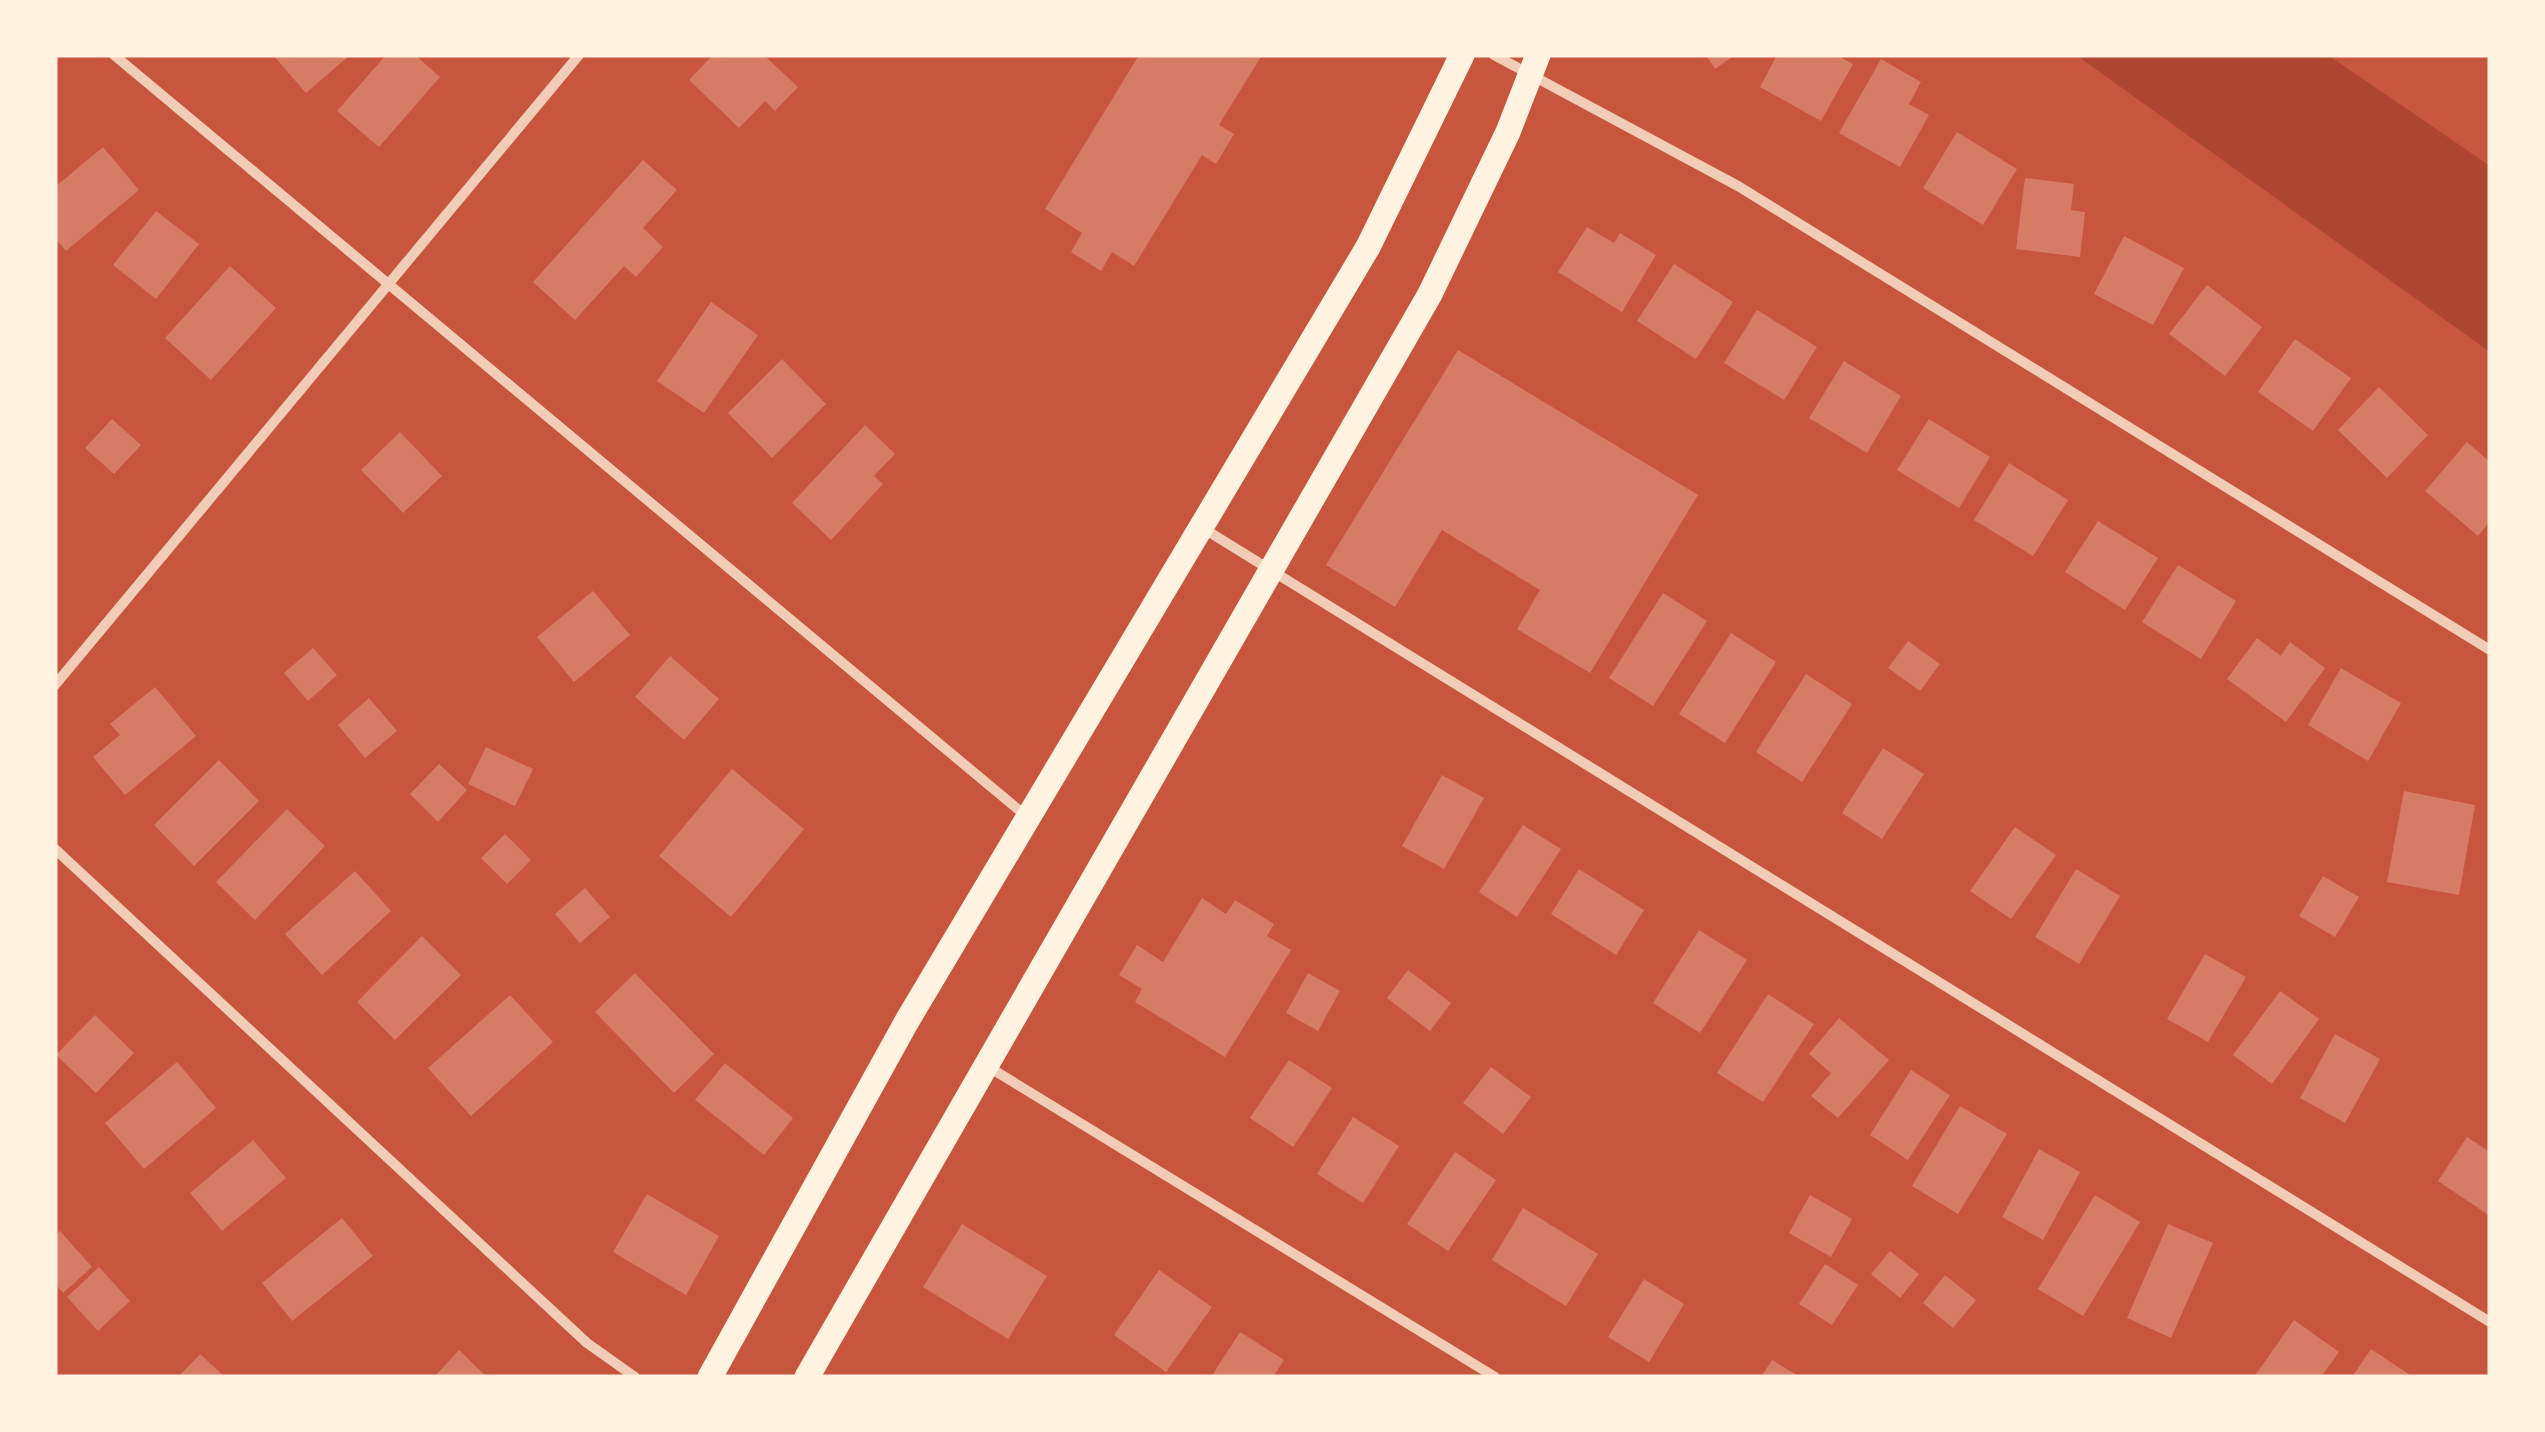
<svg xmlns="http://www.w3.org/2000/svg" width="2545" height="1432" font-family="Barlow,sans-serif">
<rect width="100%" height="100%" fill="#c8553d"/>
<polygon fill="#ae4732" points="2076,55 2328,55 2490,166 2490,352"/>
<g fill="#d67c66">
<polygon points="273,55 350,55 306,93"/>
<polygon points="386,55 415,55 440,77 379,147 337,111"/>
<polygon points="713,55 764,55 798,87 775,111 765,101 739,128 689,80"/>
<polygon points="1139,55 1262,55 1219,125 1234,134 1216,164 1202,155 1134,266 1112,252 1101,271 1071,252 1082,233 1045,209"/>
<polygon points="1706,55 1735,55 1715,69"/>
<polygon points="1777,55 1836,55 1853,64 1821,121 1760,87"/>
<polygon points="1881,59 1921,82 1909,104 1929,115 1900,167 1839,133"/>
<polygon points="1957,132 2017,169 1983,225 1923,188"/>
<polygon points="103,147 139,190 66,251 55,238 55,187"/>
<polygon points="643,160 677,190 643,228 663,247 636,277 624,266 575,320 533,282"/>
<polygon points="2025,178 2074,184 2071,210 2085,212 2080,257 2016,249"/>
<polygon points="156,211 199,244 156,299 113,265"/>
<polygon points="1587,227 1614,243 1620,233 1656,255 1622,312 1558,272"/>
<polygon points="2124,236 2184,268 2153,325 2094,294"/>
<polygon points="1674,264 1733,302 1696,359 1637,321"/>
<polygon points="230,266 276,308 211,380 165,338"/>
<polygon points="2207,285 2262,327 2225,376 2169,334"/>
<polygon points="711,302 758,335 704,413 657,381"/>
<polygon points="1757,310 1817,347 1784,400 1724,363"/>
<polygon points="2295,339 2351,378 2313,431 2258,392"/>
<polygon points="1458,350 1698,495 1590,673 1517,629 1540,590 1442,530 1395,607 1326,565"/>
<polygon points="782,359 826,404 772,458 728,413"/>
<polygon points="1844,361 1901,396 1867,453 1809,418"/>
<polygon points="2379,387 2428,435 2387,478 2338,430"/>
<polygon points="112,419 141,445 114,474 85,448"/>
<polygon points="1929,419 1990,457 1959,508 1897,470"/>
<polygon points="865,425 895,454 874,476 883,484 831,540 792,503"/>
<polygon points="400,432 442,476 403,513 361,470"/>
<polygon points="2467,442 2490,462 2490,521 2478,536 2425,491"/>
<polygon points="2009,463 2068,500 2033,556 1974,520"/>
<polygon points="2098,521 2158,558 2125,610 2065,572"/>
<polygon points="2178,565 2236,601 2201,659 2142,622"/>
<polygon points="593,591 630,635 574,682 537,637"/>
<polygon points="1663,593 1707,621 1653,706 1609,678"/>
<polygon points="1731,633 1776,662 1725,743 1679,714"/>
<polygon points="2257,638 2281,656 2290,642 2325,668 2286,722 2227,679"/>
<polygon points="1908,641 1940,664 1920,691 1888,668"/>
<polygon points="313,648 337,675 308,701 284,673"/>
<polygon points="670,656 719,699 684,740 635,697"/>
<polygon points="2341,668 2401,703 2368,761 2308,725"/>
<polygon points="1806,674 1852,704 1802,782 1756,752"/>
<polygon points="155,687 196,736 125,795 93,757 120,735 110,724"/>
<polygon points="369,698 397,731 365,758 338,725"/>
<polygon points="486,747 533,769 515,806 468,784"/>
<polygon points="1883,748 1924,774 1882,839 1842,813"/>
<polygon points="219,760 259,801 194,866 154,825"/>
<polygon points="439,764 467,790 438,822 410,794"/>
<polygon points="732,769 804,829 731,917 659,856"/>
<polygon points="1442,775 1484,798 1444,869 1402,846"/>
<polygon points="2404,791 2475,805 2459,895 2387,882"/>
<polygon points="287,809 325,846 255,920 216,882"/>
<polygon points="1523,825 1561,849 1517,917 1479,892"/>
<polygon points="2015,827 2056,855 2011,919 1970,891"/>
<polygon points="505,834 531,860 507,884 481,858"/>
<polygon points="1579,869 1644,910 1616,955 1551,914"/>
<polygon points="2076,869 2120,896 2079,964 2035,937"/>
<polygon points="355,871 391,911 322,975 285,934"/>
<polygon points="2323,876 2359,897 2335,937 2299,916"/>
<polygon points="585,888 610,917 580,943 555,914"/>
<polygon points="1202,898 1226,914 1235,900 1274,924 1267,936 1291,950 1225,1057 1135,1002 1142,989 1119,975 1137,945 1163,962"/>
<polygon points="1699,930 1747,960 1700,1033 1653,1003"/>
<polygon points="422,936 461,975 395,1040 357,1002"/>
<polygon points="2205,954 2246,977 2208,1042 2167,1019"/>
<polygon points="1408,970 1451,1003 1430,1031 1387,998"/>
<polygon points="635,973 714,1054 674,1093 595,1012"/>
<polygon points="1308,973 1340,991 1318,1031 1286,1013"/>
<polygon points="2280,991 2319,1019 2272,1084 2233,1055"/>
<polygon points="1768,994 1814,1024 1763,1102 1717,1073"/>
<polygon points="510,995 553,1042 471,1116 428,1068"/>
<polygon points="95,1015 134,1053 96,1093 56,1055"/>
<polygon points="1839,1018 1889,1060 1838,1118 1811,1096 1831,1073 1809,1054"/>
<polygon points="2335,1034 2380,1059 2345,1123 2300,1098"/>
<polygon points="1289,1060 1332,1088 1293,1147 1250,1118"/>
<polygon points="177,1062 216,1108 144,1169 105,1123"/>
<polygon points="725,1063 793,1118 764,1155 695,1100"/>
<polygon points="1491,1067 1531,1097 1503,1134 1463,1103"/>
<polygon points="1911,1070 1950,1095 1908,1160 1870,1135"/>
<polygon points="1960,1106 2007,1134 1958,1214 1912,1186"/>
<polygon points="1353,1117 1399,1146 1363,1203 1317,1174"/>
<polygon points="2467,1137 2490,1152 2490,1216 2438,1181"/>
<polygon points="253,1140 286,1178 222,1231 190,1193"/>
<polygon points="2039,1149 2080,1172 2043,1240 2002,1217"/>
<polygon points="1455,1152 1496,1180 1448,1251 1407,1224"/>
<polygon points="647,1194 719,1236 686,1295 613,1252"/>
<polygon points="1810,1195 1852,1219 1831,1257 1789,1233"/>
<polygon points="2095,1195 2140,1222 2083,1316 2038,1289"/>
<polygon points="1523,1208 1598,1254 1566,1306 1492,1260"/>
<polygon points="342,1218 373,1256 292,1321 262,1283"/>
<polygon points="962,1224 1047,1276 1008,1339 923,1287"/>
<polygon points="2168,1224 2213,1243 2171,1338 2127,1318"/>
<polygon points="60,1231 92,1267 63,1293 55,1284 55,1235"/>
<polygon points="1890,1251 1919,1274 1900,1298 1871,1274"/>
<polygon points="1825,1264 1858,1285 1832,1325 1799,1304"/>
<polygon points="99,1267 130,1301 98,1331 67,1297"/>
<polygon points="1159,1270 1212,1307 1166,1372 1114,1335"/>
<polygon points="1945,1275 1976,1300 1953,1328 1923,1303"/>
<polygon points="1644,1279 1684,1304 1649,1362 1608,1337"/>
<polygon points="2294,1320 2339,1352 2321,1377 2254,1377"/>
<polygon points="1240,1332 1284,1360 1273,1377 1211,1377"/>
<polygon points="2371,1349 2413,1377 2352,1377"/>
<polygon points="459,1350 487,1377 434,1377"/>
<polygon points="200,1354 225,1377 178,1377"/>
<polygon points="1772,1360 1800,1377 1761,1377"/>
</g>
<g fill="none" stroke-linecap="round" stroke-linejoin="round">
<g stroke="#f1ccb7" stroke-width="10">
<polyline points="114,55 1026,816"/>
<polyline points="1494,55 1738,186 2490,650"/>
<polyline points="1201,527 2490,1322"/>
<polyline points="55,685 579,55"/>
<polyline points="55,849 587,1343 635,1377"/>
<polyline points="987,1066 1495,1377"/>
</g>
<g stroke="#fff3e0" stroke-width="25">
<polyline points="710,1377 907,1021 1368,247 1462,55"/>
<polyline points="807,1377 1430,294 1508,132 1538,55"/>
</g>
</g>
<rect width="2545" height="1432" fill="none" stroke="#fff3e0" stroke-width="115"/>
</svg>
